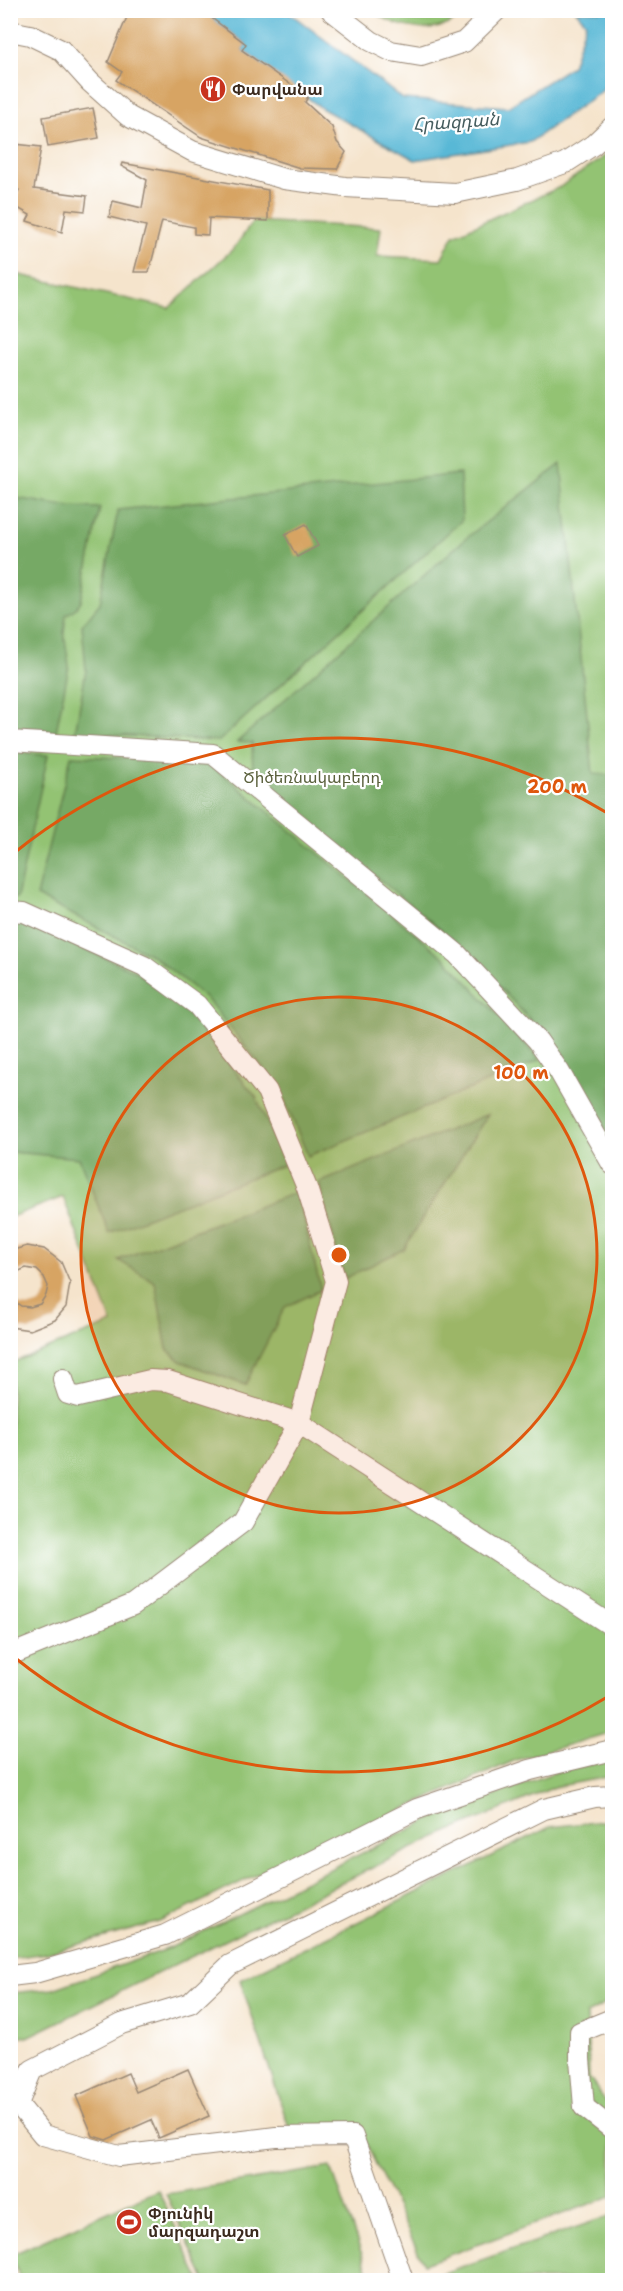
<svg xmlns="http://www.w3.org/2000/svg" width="623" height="2291" font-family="'Shantell Sans','Noto Sans Armenian',sans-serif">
<rect width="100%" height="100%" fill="#fff"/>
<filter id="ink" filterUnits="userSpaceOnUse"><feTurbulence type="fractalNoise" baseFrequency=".0167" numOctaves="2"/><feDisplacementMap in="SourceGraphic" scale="12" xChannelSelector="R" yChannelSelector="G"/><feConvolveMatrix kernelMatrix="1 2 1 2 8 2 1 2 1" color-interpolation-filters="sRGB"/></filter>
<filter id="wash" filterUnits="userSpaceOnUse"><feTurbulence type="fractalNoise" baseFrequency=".008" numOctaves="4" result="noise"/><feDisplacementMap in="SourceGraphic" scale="24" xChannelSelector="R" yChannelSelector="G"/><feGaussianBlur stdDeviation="1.35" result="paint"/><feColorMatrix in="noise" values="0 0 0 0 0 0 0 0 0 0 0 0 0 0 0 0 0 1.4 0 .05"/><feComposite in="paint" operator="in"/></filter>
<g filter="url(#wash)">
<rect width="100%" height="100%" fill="#f5e4cc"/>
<g fill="#93c373" stroke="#677648" stroke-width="1.5">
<path d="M372 11H464C442 40 397 29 372 11Z"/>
<polygon points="612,151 612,1732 516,1760 276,1865 160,1922 47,1953 11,1958 11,1363 112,1323 63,1197 11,1217 11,273 169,308 235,247 253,221 381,228 377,256 441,259 454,235 560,187"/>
<polygon points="612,1760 612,1776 555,1787 431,1839 28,2037 11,2035 11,1993 53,1989 170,1948 429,1820 558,1771"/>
<polygon points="612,1820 612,2000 587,2014 589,2078 612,2110 612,2196 424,2264 360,2131 291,2134 240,1980 550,1827"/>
<polygon points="331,2167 371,2280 205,2280 166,2194"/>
<polygon points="158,2190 200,2280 21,2280 11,2255"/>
<polygon points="612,2215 612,2280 430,2280 429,2278"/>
</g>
<g fill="#76a965" stroke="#586a42" stroke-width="1.5">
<polygon points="561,464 593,774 612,775 612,1140 564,1056 462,947 253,776 252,743 237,742 465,539"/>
<polygon points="460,474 462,520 219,741 75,733 86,670 82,625 100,603 118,510"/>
<polygon points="10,497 70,507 100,508 81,601 76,608 66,615 64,632 69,666 56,732 11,729"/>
<polygon points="11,753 48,755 17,898 10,898"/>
<polygon points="71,756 207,761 446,959 540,1060 308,1156 280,1089 206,998 153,956 36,896"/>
<polygon points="10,922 23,922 137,972 187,1012 256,1097 286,1164 109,1233 79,1158 11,1152"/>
<polygon points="488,1114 404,1249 344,1279 319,1183"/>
<polygon points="297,1192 321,1290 285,1307 245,1385 180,1361 167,1349 155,1282 118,1260"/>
</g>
<polygon fill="#58b8d6" stroke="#4a717a" stroke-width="1.5" points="201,11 287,11 403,99 508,107 572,66 586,23 576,11 612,11 612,69 603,90 530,142 415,160 323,109 242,50 246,44"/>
<g id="blocks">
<g fill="#d7a464">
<polygon points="130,10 201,10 246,44 242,50 308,97 305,102 332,127 337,142 346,152 337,169 300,168 201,137 116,80 122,72 108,62"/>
<polygon points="93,108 99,138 48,147 43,117"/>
<polygon points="15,144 41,147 34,189 87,196 85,211 66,209 62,232 27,221 30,215 11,204 19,190 10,189"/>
<polygon points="122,163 268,190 268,221 209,218 208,235 194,234 194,227 162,221 149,272 134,272 146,226 109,217 113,201 142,208 147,180 121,166"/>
<polygon points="306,524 318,546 297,557 285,535"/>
<polygon points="27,1246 44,1249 61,1262 70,1283 66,1307 55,1320 30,1330 10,1327 10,1298 21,1306 30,1307 40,1304 46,1295 48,1286 44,1277 37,1270 26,1268 10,1275 10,1251"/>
<polygon points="188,2069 209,2116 159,2138 151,2120 106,2140 93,2136 76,2096 128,2073 136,2092"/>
</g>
</g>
</g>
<g filter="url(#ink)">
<use href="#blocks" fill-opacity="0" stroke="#988775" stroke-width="1.5"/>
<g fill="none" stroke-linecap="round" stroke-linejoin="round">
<defs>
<g id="minor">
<polyline points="331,10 371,41 391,51 421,56 464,42 497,10"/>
<polyline points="10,31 30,35 61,50 90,82 128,116 192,151 284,179 345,187 455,193 517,180 565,163 593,145 612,127"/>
<polyline points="10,741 213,754 457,954 538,1041 559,1071 612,1164"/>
<polyline points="10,911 24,912 144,966 197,1005 267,1091 307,1188 336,1281 299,1423 243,1522 133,1605 10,1655"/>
<polyline points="63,1379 68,1394 78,1397 150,1380 168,1381 299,1423 612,1626"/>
<polyline points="10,1976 35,1973 165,1935 417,1809 530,1770 612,1750"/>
<polyline points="612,2019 580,2032 580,2059 584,2107 612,2129"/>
<polyline points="403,2280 353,2136 276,2137 119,2156 43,2135 18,2104 32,2070 121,2024 190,2003 230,1965 544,1809 595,1797 612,1796"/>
</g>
</defs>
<use href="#minor" stroke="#988775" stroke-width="22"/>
<use href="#minor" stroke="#fff" stroke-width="20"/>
</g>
</g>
<circle cx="339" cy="1255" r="258" fill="#df570d" fill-opacity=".12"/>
<g fill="none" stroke="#df570d" stroke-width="3">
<circle cx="339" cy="1255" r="258"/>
<path d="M609 1696A517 517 0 0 1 14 1657M14 853A517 517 0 0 1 609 814"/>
</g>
<defs>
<symbol id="restaurant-disc" viewBox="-11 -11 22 22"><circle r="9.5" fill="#c8321e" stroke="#fff"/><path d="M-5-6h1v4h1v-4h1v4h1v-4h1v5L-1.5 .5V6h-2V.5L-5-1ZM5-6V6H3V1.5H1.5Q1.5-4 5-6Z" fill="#fff"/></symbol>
<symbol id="stadium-disc" viewBox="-11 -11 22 22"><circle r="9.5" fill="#c8321e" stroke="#fff"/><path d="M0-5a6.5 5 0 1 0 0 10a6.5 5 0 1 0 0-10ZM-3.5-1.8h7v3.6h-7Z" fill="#fff"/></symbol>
</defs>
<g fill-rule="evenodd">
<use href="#restaurant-disc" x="198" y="74" width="30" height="30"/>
<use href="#stadium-disc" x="114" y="2207" width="30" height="30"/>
</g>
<g text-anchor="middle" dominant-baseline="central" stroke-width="4.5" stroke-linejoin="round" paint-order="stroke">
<g font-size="16" font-weight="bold" fill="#3b2a1e" stroke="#fff" text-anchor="start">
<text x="232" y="89">Փարվանա</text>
<text x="148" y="2213">Փյունիկ<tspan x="148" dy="18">մարզադաշտ</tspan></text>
</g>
<g font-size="16" fill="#5a603c" stroke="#fff">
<text x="312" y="777">Ծիծեռնակաբերդ</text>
</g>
<g font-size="18" font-style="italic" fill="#455c5e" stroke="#fff">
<text transform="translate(456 122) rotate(-4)">Հրազդան</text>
</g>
</g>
<circle cx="339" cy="1255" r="9" fill="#df570d" stroke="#fff" stroke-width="3"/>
<g font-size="18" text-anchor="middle" font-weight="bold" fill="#df570d" stroke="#fff" stroke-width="4.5" stroke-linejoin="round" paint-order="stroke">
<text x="557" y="793">200 m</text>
<text x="521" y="1079">100 m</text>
</g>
<rect width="623" height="2291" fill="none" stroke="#fff" stroke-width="36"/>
</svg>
